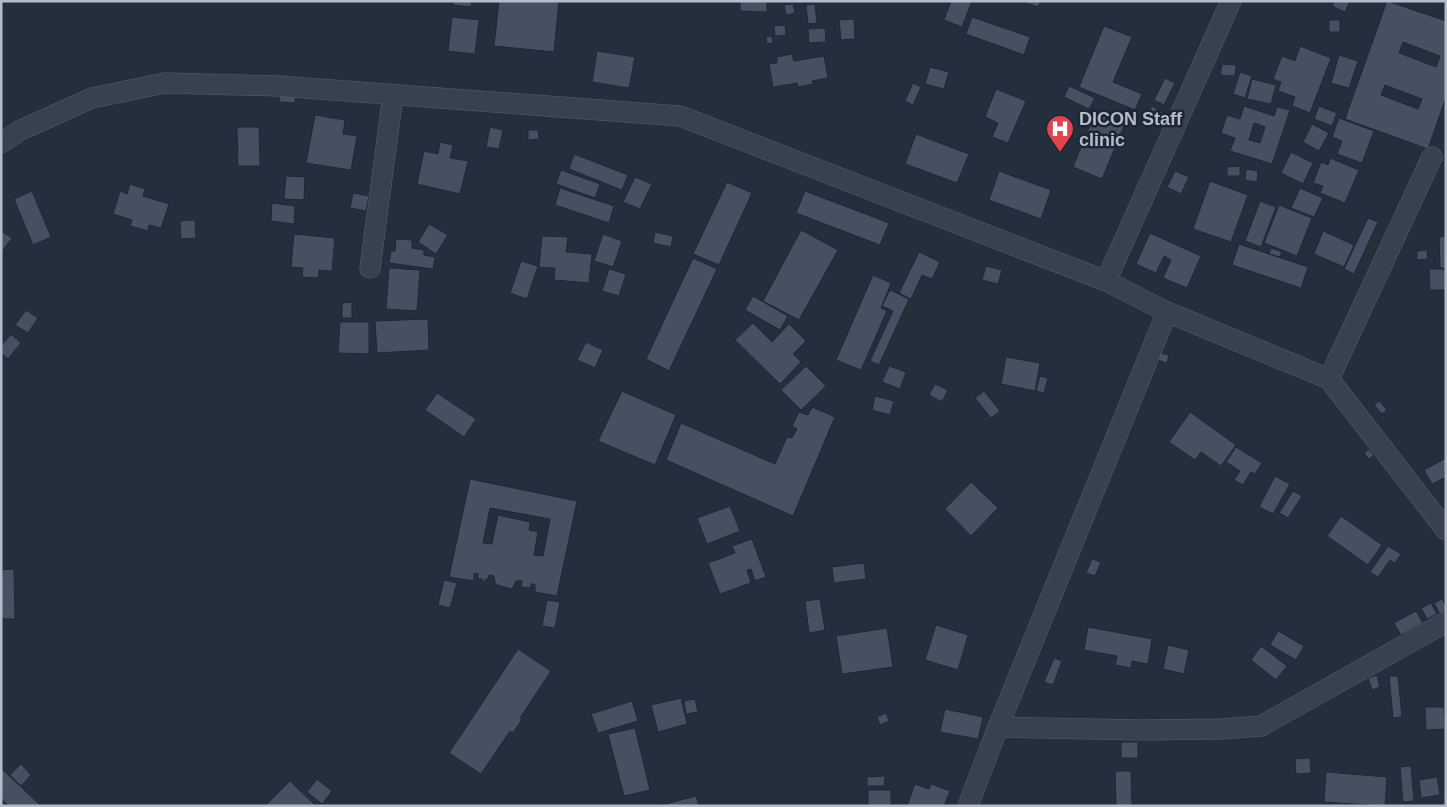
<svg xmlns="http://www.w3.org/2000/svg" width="1447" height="807" font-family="Helvetica,sans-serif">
<rect width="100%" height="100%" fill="#242f3e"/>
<g fill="#455162" stroke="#1f2835" fill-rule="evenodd">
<polygon points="453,1 472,1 471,7 453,5"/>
<polygon points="499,1 559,1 554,52 494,46"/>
<polygon points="740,1 767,1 767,12 740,11"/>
<polygon points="951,1 972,1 962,27 944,20"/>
<polygon points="1021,1 1041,1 1038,7"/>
<polygon points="1335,1 1350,1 1345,12 1332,6"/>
<path d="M1387 1 1446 21V97L1428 149 1345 119ZM1403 42 1440 56 1436 67 1399 53ZM1385 85 1422 99 1418 109 1381 95Z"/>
<polygon points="793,4 795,13 786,15 784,5"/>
<polygon points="815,4 817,23 808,24 806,5"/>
<polygon points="452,17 479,20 475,54 448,51"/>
<polygon points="972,17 1030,37 1024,55 966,34"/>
<polygon points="854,19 855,39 841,40 839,20"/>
<rect x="1329" y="20" width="11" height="12"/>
<polygon points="785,25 786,35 775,36 774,26"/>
<polygon points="1104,26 1132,37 1113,82 1142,94 1135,110 1079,87"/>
<polygon points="825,28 826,42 809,43 808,29"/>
<polygon points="772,36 773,43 767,44 766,37"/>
<polygon points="1300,46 1331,58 1310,113 1292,106 1295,97 1278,91 1281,82 1273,79 1282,56 1295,61"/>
<polygon points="597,51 635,57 629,88 592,82"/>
<polygon points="792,54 794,61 824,56 828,78 812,81 813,84 798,87 797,83 773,87 769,64 777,63 777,57"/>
<polygon points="1339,55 1358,61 1349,88 1331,83"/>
<polygon points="1222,64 1236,65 1235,76 1220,75"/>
<polygon points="930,67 949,72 944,89 925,84"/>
<polygon points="1240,72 1252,76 1245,98 1233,94"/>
<polygon points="1165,78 1175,83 1164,105 1154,100"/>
<polygon points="1252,79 1276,85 1271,104 1247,99"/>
<polygon points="913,83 921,87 913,105 905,101"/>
<polygon points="1069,86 1095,98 1089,109 1064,97"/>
<polygon points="996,89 1026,101 1008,143 992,137 998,123 985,117"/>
<polygon points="281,90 296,91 295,103 279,102"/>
<polygon points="1152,106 1164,113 1156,127 1144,120"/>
<path d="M1244 106 1274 116 1277 107 1290 110 1272 164 1230 151 1235 138 1221 133 1227 115 1240 119ZM1254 123 1265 127 1260 143 1249 140Z"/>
<polygon points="1319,106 1337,113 1332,126 1314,119"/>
<polygon points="1095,113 1125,124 1102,179 1073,167"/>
<polygon points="315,115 345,120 343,134 357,136 351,170 306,163"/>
<polygon points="1339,118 1374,131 1362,163 1337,154 1342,141 1332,137"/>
<polygon points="1312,124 1329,133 1319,151 1303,142"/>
<polygon points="237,127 259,127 260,166 238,166"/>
<polygon points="490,127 503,130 499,149 486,147"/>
<polygon points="528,130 538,130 539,139 528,140"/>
<polygon points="916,134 969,154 957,183 905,164"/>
<polygon points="440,142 453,145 450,158 468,161 460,194 417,184 424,151 438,154"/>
<polygon points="1291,152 1313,163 1303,184 1281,173"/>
<polygon points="574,154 628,175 622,190 569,169"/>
<polygon points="1330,158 1359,170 1345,203 1320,193 1323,186 1313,183 1321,162 1328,165"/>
<polygon points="1240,166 1240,176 1227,176 1227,167"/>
<polygon points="1246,169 1258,171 1257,182 1245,180"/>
<polygon points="561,170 600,184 595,198 556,184"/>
<polygon points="999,171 1051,190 1041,219 989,200"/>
<polygon points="1175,171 1189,177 1181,194 1167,187"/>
<polygon points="286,176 305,177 304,200 284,199"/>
<polygon points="635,177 652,184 640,209 623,202"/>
<polygon points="1210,181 1248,195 1231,242 1193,229"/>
<polygon points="727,182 752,193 719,265 693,254"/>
<polygon points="130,184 145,189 143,196 169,204 161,228 149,225 148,231 130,226 132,220 113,214 120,191 127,194"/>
<polygon points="560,188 614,206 609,223 555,205"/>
<polygon points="1300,188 1323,198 1314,217 1291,208"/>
<polygon points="32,191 51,237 33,245 14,199"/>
<polygon points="805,191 889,223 880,245 796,213"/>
<polygon points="353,193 369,196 366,211 350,208"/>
<polygon points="1260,201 1276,207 1261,247 1245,241"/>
<polygon points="272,203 295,206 294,224 271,221"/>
<polygon points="1279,205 1312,218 1297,256 1264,243"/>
<polygon points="1368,218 1378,222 1354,274 1344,269"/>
<polygon points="195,220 196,238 181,239 180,221"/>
<polygon points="429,224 448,235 436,254 418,242"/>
<polygon points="801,230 838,250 799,320 763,301"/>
<polygon points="1,231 12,238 1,253"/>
<polygon points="1323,231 1354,245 1344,267 1314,254"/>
<polygon points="655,232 673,236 671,247 653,243"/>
<polygon points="1150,233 1201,256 1187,288 1163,278 1171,260 1164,256 1156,273 1136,264"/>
<polygon points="294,234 335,238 332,271 319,270 318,278 302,277 303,268 291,267"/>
<polygon points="603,234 622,241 613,267 594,261"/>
<polygon points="542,236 568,237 566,252 592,254 589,283 554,280 555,268 539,267"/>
<polygon points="1446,236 1446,268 1440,268 1439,237"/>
<polygon points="396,239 412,240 412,248 424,250 424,255 435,257 433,269 389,263 391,251 395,251"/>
<polygon points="1239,244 1308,267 1301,288 1232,265"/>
<polygon points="1271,248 1282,252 1280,257 1269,254"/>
<polygon points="1427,250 1428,259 1417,260 1417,251"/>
<polygon points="919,252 940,262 932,279 922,275 911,299 899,293"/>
<polygon points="693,258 717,269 669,371 646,359"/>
<polygon points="521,261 538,266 527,299 510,293"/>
<polygon points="986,266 1002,270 998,284 982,280"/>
<polygon points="389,268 420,270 417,311 386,309"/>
<polygon points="609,269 626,274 619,296 602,291"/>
<polygon points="1429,269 1446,269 1446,290 1430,290"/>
<polygon points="873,275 891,283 881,308 887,311 861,370 836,360"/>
<polygon points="890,290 909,299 879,365 870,361 893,311 882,306"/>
<polygon points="753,296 788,316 780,330 745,310"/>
<polygon points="352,302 352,318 342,318 342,303"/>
<polygon points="26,310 38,318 28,333 15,325"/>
<polygon points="428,319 429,350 377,353 375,321"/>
<polygon points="340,322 369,322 369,354 338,353"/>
<polygon points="753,323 772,342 789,324 806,341 793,354 801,362 780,384 735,340"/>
<polygon points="11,334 21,343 8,359 1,353 1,346"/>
<polygon points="586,342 603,350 595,368 577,360"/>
<polygon points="1161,353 1169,355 1167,363 1158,360"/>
<polygon points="1006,357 1040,363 1035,391 1001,384"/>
<polygon points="806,366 826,386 801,410 781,390"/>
<polygon points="889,366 906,372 900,389 882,382"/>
<polygon points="1040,376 1048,378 1044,393 1036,391"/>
<polygon points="935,384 948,390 942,402 929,395"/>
<polygon points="622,391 676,415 655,465 598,441"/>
<polygon points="984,391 1000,411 991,418 975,398"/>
<polygon points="437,393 476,419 464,437 425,410"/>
<polygon points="875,396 894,401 890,415 872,410"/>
<polygon points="1379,401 1387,410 1382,414 1374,405"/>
<polygon points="812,407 835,417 793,516 666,460 681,423 775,464 787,437 792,438 797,429 792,426 799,412 808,415"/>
<polygon points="1190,412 1236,445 1221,466 1201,452 1195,460 1169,442"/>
<polygon points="1236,447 1262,463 1255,474 1251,472 1243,485 1234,480 1240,471 1226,462"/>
<polygon points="1369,449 1374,455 1369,459 1364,453"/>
<polygon points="1446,458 1446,472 1444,473 1446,477 1432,484 1424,470"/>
<polygon points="1275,476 1290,484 1273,514 1259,507"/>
<path d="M470 479 577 501 557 596 535 592V584H531V588L521 587 522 581H516L512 589 497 585 495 582 494 576 489 575 488 579H485V582H483L482 579H478V573L474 574V581L449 577ZM490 508 550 519 543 556 534 555 538 532 529 530 530 522 498 515 492 544 483 543Z"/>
<polygon points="971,482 998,508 971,536 945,509"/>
<polygon points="1293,491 1302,496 1288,518 1279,513"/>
<polygon points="730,506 740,531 707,544 697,518"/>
<polygon points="1341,516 1382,545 1368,565 1327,536"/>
<polygon points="752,539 766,577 755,581 751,569 747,570 751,583 720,594 708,563 735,553 732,546"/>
<polygon points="1388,546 1401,554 1395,563 1390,560 1378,577 1370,572"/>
<polygon points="1092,559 1101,562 1095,576 1086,573"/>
<polygon points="864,563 866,579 834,583 832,567"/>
<polygon points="14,569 15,619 1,619 1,570"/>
<polygon points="444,580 457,583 450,608 438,605"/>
<polygon points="820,599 825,630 809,633 805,601"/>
<polygon points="1442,599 1446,606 1446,611 1440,614 1434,603"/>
<polygon points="547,600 560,602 555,628 542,626"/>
<polygon points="1431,603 1437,614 1427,619 1421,608"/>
<polygon points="1416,611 1423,623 1401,635 1394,623"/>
<polygon points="936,625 968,635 958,670 925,660"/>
<polygon points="1088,627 1152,639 1148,664 1132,661 1131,668 1115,665 1117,656 1084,650"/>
<polygon points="887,628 893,667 842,674 836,636"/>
<polygon points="1278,631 1304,646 1296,660 1270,645"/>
<polygon points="1168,645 1189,650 1184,674 1163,669"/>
<polygon points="1261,646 1287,666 1276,680 1251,660"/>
<polygon points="518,649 551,671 520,718 522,719 513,733 510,731 481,774 449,753"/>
<polygon points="1054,658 1062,661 1053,685 1044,682"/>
<polygon points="1377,675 1380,687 1372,690 1368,678"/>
<polygon points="1389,676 1398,676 1402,717 1393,718"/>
<polygon points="681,698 687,724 658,732 651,705"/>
<polygon points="695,699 698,712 686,714 684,701"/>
<polygon points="632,701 638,721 598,733 591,714"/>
<polygon points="1425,707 1444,707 1445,729 1426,730"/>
<polygon points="945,709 983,717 978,739 940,732"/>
<polygon points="886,713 889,721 880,725 877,717"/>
<polygon points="635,728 650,790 624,796 608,734"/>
<rect x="1121" y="742" width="17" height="16"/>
<polygon points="1310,758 1311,773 1296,774 1295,759"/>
<polygon points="21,764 31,775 21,786 10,775"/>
<polygon points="1411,766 1414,801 1403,802 1400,767"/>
<polygon points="1,768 41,806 9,806 1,799"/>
<polygon points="1115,771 1131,771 1132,806 1116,806"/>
<polygon points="1326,772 1387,777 1385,806 1324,802"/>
<polygon points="885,776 884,786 867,786 867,777"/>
<polygon points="1437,777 1440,795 1421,798 1419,780"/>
<polygon points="317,779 332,791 322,804 307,792"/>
<polygon points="290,781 316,806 265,806"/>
<polygon points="915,784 929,789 931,784 950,791 944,806 907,806"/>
<rect x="868" y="790" width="23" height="16"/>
<polygon points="696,796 699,806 658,806"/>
</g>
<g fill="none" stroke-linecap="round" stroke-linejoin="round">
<defs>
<g id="minor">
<polyline points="1,143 21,130 92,98 165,83 279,86 680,116 1106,281 1167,312 1329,379 1446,530"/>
<polyline points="370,268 393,95"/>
<polyline points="1106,281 1231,1"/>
<polyline points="1329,379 1432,157"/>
<polyline points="998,727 1140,730 1222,729 1261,726 1446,622"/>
<polyline points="968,806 998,727 1167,312"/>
</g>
</defs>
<use href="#minor" stroke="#565f6c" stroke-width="21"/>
<use href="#minor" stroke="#38414e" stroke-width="20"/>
</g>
<defs>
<symbol id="hospital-pin" viewBox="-11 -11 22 30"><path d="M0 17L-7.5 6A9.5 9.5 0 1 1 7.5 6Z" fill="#e0444e" stroke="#1d2633"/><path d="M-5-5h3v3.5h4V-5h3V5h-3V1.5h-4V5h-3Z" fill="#fff"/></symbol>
</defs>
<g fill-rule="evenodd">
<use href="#hospital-pin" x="1044" y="113" width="32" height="43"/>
</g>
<g text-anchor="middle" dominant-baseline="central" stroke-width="5" stroke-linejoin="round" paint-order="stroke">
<g font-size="18" font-weight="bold" fill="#b4bcc9" stroke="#1d2633" text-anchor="start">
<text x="1079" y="119">DICON Staff<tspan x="1079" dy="21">clinic</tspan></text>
</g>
</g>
<rect width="1447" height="807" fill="none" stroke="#b4bcc9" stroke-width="5"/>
</svg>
